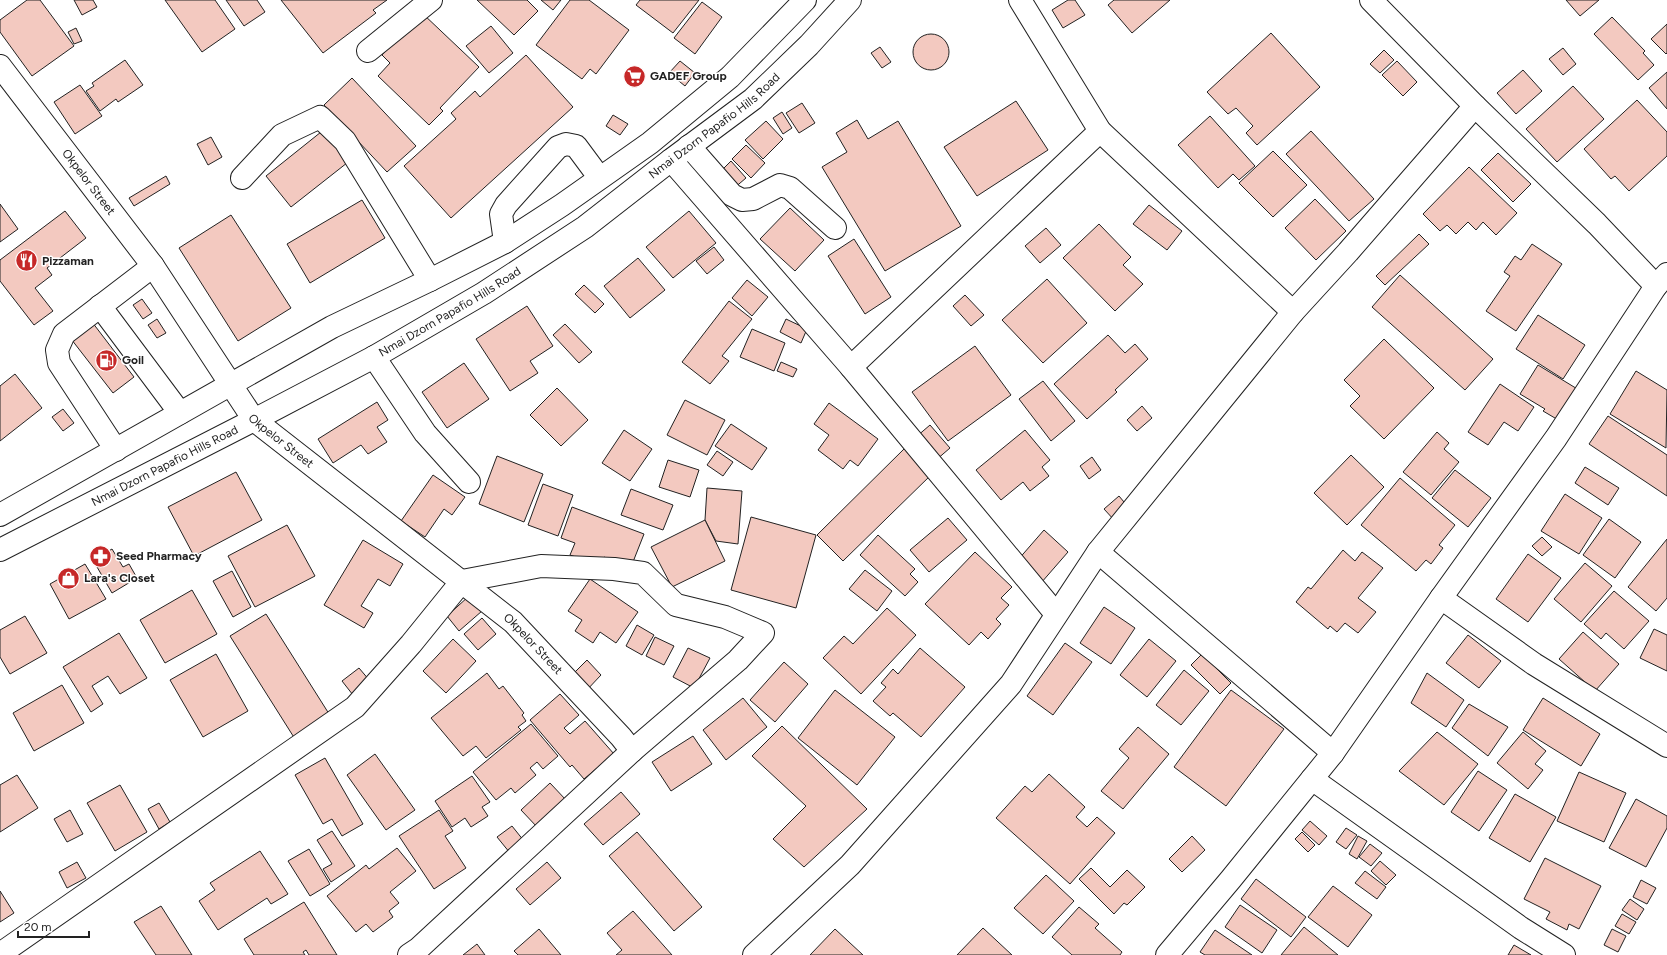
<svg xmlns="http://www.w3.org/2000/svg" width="1667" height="955" font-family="Figtree,sans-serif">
<rect width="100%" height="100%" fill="#fff"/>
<g fill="#f3c9c0" stroke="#222">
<polygon points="27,0 40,0 74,46 32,76 0,32 0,20"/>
<polygon points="74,0 93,0 97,7 82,15"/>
<polygon points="165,0 215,0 235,29 202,52"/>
<polygon points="226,0 257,0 265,12 244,26"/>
<polygon points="281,0 387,0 373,10 376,13 323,53"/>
<polygon points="477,0 527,0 538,11 514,35"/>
<polygon points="541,0 561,0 553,10"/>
<polygon points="570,0 589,0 629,30 596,74 590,69 582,79 536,45"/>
<polygon points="640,0 699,0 673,33 636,5"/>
<polygon points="1068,0 1075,0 1085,15 1063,28 1052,10"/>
<polygon points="1114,0 1170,0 1132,33 1108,5"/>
<polygon points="1566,0 1599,0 1580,16"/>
<polygon points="702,2 722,17 695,54 674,38"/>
<polygon points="422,13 479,67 440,108 443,111 429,125 378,76 390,63 382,55"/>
<polygon points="1612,17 1645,51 1643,53 1654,65 1638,80 1594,34"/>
<polygon points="1667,24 1667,53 1666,54 1651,39"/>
<polygon points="491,26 513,53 489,73 466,46"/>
<polygon points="76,28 82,41 74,44 68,32"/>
<polygon points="1271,33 1320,87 1257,145 1246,133 1253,126 1236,108 1228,114 1207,92"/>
<circle cx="931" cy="52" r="18"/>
<polygon points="880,47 891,62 882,68 871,53"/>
<polygon points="1563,48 1576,64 1563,75 1549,59"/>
<polygon points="1384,50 1394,60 1380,73 1370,64"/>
<polygon points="526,55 573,107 451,218 404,166 456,119 451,113 475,91 480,97"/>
<polygon points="125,60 143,85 118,102 116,99 100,111 86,91 94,86 92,83"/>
<polygon points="680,61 695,73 685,86 669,73"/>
<polygon points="1397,61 1417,82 1403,96 1382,75"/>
<polygon points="1523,70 1542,91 1516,114 1497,93"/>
<polygon points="1667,72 1667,109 1649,88"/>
<polygon points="352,78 416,146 387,172 324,105"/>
<polygon points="80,85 102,116 75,134 54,102"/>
<polygon points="1573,86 1604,119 1557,162 1526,129"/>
<polygon points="1637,100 1667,132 1667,156 1629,191 1615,176 1611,179 1584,149"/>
<polygon points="1016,101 1048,150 977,196 944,147"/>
<polygon points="802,103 815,123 799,133 786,113"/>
<polygon points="782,112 792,128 783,134 773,118"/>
<polygon points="613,115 628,124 620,135 606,126"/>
<polygon points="1210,116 1255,166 1239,180 1233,174 1218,188 1178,145"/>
<polygon points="857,120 868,139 898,121 961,226 885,271 822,167 847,152 836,133"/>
<polygon points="766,121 783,139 763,159 745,140"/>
<polygon points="326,128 352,159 291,207 266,176"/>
<polygon points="1311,131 1374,199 1349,221 1286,154"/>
<polygon points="211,137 222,157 208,165 197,144"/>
<polygon points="746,145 765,163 751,178 732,159"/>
<polygon points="1273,151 1307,185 1273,217 1239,183"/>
<polygon points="1498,153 1531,184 1513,202 1481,170"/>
<polygon points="731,161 746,178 733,189 719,173"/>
<polygon points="1469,167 1517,213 1496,235 1483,222 1476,230 1468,222 1456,234 1447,225 1440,231 1423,214"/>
<polygon points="166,176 170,184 134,206 129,198"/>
<polygon points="1315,199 1346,231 1316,260 1285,228"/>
<polygon points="362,200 385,238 310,283 287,244"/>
<polygon points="0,204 18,229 0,242"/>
<polygon points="1149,205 1182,231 1167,250 1133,224"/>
<polygon points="790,208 824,240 795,271 760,239"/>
<polygon points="65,211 86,238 47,268 52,275 35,288 53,311 34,325 0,281 0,260"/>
<polygon points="689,211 716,243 673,278 646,247"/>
<polygon points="231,215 291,308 238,341 179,248"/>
<polygon points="1099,224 1131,257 1123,265 1143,284 1115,311 1063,258"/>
<polygon points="1046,228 1061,245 1040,263 1025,246"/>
<polygon points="1419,234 1429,244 1385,285 1376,276"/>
<polygon points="854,239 891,297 865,314 828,256"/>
<polygon points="1532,244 1562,264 1516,331 1486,311 1510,276 1504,272 1515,256 1521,260"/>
<polygon points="714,247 724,260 707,274 696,261"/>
<polygon points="638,258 665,290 630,318 604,286"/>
<polygon points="1400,275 1493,359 1465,390 1372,307"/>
<polygon points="1047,279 1087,323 1043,363 1002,320"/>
<polygon points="747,280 768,297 752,316 732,298"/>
<polygon points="584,285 604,304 595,313 575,294"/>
<polygon points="965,295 984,315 971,326 953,306"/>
<polygon points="142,299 152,313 143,319 133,305"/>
<polygon points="729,301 752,319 722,356 729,361 710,384 682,362"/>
<polygon points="527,306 553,346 530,361 538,373 510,391 476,339"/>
<polygon points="1538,315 1585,345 1563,379 1516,349"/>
<polygon points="89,318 134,377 113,393 68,335"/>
<polygon points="157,319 166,333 157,338 148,325"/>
<polygon points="786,319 807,329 801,343 780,332"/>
<polygon points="565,324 592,352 579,363 553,335"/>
<polygon points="752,329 785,343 774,371 740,357"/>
<polygon points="1108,335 1125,353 1135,344 1148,359 1115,390 1117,392 1087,419 1054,384"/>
<polygon points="1384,339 1434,388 1384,439 1350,406 1360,396 1344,380"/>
<polygon points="975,346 1011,395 948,441 912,392"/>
<polygon points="781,362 797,369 793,377 777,371"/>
<polygon points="464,363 489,399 447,428 422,392"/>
<polygon points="1538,365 1579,390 1560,421 1543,411 1545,409 1520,394"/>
<polygon points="1636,371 1667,390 1666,448 1610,414"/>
<polygon points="15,374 42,408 0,441 0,386"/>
<polygon points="1043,381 1075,421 1051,441 1019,399"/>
<polygon points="1500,384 1534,407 1518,431 1504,422 1488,445 1468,432"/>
<polygon points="557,388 588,420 561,446 530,415"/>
<polygon points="685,400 725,420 707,455 667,435"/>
<polygon points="377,402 388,420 377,427 387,442 368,454 361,445 333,463 318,439"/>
<polygon points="829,403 878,439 858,466 850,460 843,469 818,450 829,435 814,424"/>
<polygon points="1142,406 1152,418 1137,431 1127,420"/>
<polygon points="63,409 74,423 63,431 52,417"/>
<polygon points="1608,416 1667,455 1667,496 1589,444"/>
<polygon points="731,424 767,448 752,470 715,446"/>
<polygon points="930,425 950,448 936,460 916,437"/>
<polygon points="624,430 652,449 630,481 602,463"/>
<polygon points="1025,430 1050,460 1042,467 1049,476 1030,491 1023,482 1001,500 976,470"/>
<polygon points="1437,432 1449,443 1444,449 1459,462 1431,495 1403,472"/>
<polygon points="906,447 932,474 843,561 817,535"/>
<polygon points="717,451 733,462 723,476 707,465"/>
<polygon points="1351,455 1384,487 1347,525 1314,493"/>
<polygon points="497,456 543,474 524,522 479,504"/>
<polygon points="1092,457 1101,470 1089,479 1080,466"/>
<polygon points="668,460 699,470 690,497 659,487"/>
<polygon points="1585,467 1619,488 1608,505 1575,483"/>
<polygon points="1455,470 1491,498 1468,527 1432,498"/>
<polygon points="236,472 262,520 194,556 168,507"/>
<polygon points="433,475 465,497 452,515 444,509 425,537 401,521"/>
<polygon points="1400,478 1455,525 1439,545 1443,548 1431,564 1426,560 1416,571 1361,525"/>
<polygon points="543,484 573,495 558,536 528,525"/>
<polygon points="707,488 742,491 738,544 716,541 705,520"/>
<polygon points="631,489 673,505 663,530 621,515"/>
<polygon points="1565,494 1602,518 1579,554 1541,531"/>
<polygon points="1119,496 1129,508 1115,521 1104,509"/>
<polygon points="572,507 644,534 631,567 604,557 600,566 570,555 575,543 561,538"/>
<polygon points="751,517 816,535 796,608 731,590"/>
<polygon points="948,518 967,540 929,572 910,550"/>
<polygon points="1609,519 1641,542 1615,578 1583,555"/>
<polygon points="705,520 725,561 672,587 651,547"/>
<polygon points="287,525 315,576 255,607 228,556"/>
<polygon points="1044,530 1068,552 1041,583 1017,561"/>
<polygon points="878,535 915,569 910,574 918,582 905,596 860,555"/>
<polygon points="1542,537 1552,547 1542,556 1532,546"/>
<polygon points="1667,539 1667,598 1656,611 1628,587"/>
<polygon points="363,540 403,564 390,586 378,579 361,606 373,613 364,628 324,605"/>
<polygon points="112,549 123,567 129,564 137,578 112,593 93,560"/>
<polygon points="1343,550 1355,561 1362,552 1383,568 1358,598 1376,612 1358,633 1345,623 1337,632 1330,626 1328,629 1296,602 1308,587 1311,589"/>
<polygon points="975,552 1012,587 1001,598 1009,605 996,619 1001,624 988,639 981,632 969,645 925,604"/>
<polygon points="1528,554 1561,578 1528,622 1496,599"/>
<polygon points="1585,563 1612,586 1581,622 1554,599"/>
<polygon points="85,564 106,599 69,619 50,584"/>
<polygon points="865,570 892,591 877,611 849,589"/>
<polygon points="232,571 251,607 233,617 213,581"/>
<polygon points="590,579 638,612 616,643 600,632 593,643 575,631 582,620 568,611"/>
<polygon points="192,590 217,634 165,663 140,620"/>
<polygon points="1614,591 1649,621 1624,649 1606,633 1601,639 1584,624"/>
<polygon points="469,596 482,611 459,631 447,616"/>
<polygon points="1104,607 1135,628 1111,664 1080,643"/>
<polygon points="887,608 916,635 861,694 823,658 844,636 853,644"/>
<polygon points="266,614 331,717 295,739 230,636"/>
<polygon points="25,616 47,653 10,674 0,657 0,630"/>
<polygon points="482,618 496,634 478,650 464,634"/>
<polygon points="637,625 654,635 642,655 626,646"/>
<polygon points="1654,629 1667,635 1667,671 1640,658"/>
<polygon points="1583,632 1619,664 1595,691 1559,659"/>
<polygon points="119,633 147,678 120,694 108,676 92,686 103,704 91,712 63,667"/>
<polygon points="1468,635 1501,661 1479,688 1446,663"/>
<polygon points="655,637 674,646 664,665 646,656"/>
<polygon points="453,639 476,661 446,693 423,671"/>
<polygon points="1149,639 1176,661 1147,697 1120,675"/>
<polygon points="1065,643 1092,662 1053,715 1027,696"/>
<polygon points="688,648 710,658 694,688 673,677"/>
<polygon points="920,648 965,687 921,737 893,713 890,716 873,701 886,687 881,683 893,669 898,674"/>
<polygon points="216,654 248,711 203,737 170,680"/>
<polygon points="1202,654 1231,683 1220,694 1191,665"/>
<polygon points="587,660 601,675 585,692 570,677"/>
<polygon points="784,662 808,684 775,722 750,700"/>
<polygon points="359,668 370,681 353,695 342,681"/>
<polygon points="1184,670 1209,691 1181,725 1156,705"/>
<polygon points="487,673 499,689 503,686 524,713 522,715 526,721 518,727 521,730 486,758 476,746 463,756 431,718"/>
<polygon points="1427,673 1464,700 1446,727 1411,703"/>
<polygon points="62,685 84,723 34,751 13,713"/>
<polygon points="835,690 895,737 857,785 798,738"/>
<polygon points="1231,690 1284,729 1226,806 1174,767"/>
<polygon points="560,694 579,715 564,728 570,734 585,721 614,754 584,779 572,765 570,767 530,720"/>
<polygon points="743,698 767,727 726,760 703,730"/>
<polygon points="1543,698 1600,734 1581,766 1523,730"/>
<polygon points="1469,704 1508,727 1488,756 1452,728"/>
<polygon points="531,724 558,756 543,769 537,762 530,768 536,775 515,793 511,788 496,800 473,772"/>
<polygon points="782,726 867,809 804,867 773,839 806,806 752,756"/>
<polygon points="1138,727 1169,754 1123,809 1101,791 1129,758 1119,749"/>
<polygon points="1437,732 1478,764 1444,805 1399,771"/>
<polygon points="1523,732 1546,751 1535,764 1543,770 1528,789 1497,763"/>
<polygon points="693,736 712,764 671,791 652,762"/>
<polygon points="375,754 415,810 386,830 347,775"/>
<polygon points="325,758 363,824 342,836 332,819 323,824 295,775"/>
<polygon points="1478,771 1507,790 1479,831 1451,812"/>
<polygon points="1579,772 1626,793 1604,842 1557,821"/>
<polygon points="1049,774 1085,807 1076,817 1087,827 1097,817 1115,833 1070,884 996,818 1025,786 1032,792"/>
<polygon points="17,775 38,808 0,832 0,785"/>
<polygon points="472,776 490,802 482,807 488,816 471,827 465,818 452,827 435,801"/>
<polygon points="550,783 566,800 538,828 521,810"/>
<polygon points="120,785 147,832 115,851 87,803"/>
<polygon points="621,792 640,814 603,845 584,824"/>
<polygon points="1515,794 1556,817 1530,862 1489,838"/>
<polygon points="1636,799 1667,816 1667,828 1646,867 1609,848"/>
<polygon points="159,803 170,822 159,829 148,809"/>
<polygon points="70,810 83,834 67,842 54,819"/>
<polygon points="439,810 453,831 445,836 466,868 434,889 399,836"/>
<polygon points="1310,821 1327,836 1319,845 1302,830"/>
<polygon points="512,826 524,841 510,853 497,837"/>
<polygon points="1346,828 1357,835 1346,849 1336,842"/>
<polygon points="332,831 355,866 331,882 323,869 332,864 317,840"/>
<polygon points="637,832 702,907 674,931 609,856"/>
<polygon points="1302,832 1315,845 1308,852 1295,839"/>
<polygon points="1192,836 1205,850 1182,872 1169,859"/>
<polygon points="1358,836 1367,841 1357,859 1349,854"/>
<polygon points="1370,844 1382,853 1371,866 1359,857"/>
<polygon points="397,848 416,871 390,892 399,903 389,911 393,917 373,932 366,924 356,932 327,896 366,865 369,869"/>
<polygon points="309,849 330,884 310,896 288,861"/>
<polygon points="260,851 288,894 271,904 267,898 218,930 199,901 215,890 210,883"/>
<polygon points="1545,858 1601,886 1579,929 1569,924 1567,930 1546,919 1550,912 1524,899"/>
<polygon points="1380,861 1396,875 1386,885 1371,871"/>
<polygon points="77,862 86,878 67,888 59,872"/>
<polygon points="547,862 561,878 530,905 516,889"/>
<polygon points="1091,868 1110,887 1127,870 1145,887 1127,905 1124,903 1114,914 1079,879"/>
<polygon points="1365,871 1386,887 1377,899 1355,883"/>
<polygon points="1046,875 1074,901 1043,934 1014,908"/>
<polygon points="1256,879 1306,917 1291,937 1241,899"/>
<polygon points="1641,880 1656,888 1647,904 1633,897"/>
<polygon points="1333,886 1372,915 1348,947 1308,917"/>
<polygon points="0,891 14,913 0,922"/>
<polygon points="1630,899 1644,909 1637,920 1622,910"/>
<polygon points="304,902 337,955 309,955 306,950 303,952 305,955 254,955 244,939"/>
<polygon points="1240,905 1277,930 1262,953 1225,927"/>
<polygon points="161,906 192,955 156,955 134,922"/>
<polygon points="1079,907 1099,924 1095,928 1122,952 1120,955 1072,955 1052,937"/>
<polygon points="633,911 672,955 616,955 622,950 607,933"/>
<polygon points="1622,914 1636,922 1629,934 1615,926"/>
<polygon points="1304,927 1338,955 1281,955"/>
<polygon points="983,928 1012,955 957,955"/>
<polygon points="539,929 561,955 518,955 514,951"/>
<polygon points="835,929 863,955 810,955"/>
<polygon points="1612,929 1626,936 1618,952 1604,945"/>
<polygon points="1215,930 1252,955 1205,955 1200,952"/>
<polygon points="477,944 485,955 463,955"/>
<polygon points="1514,945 1531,955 1508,955"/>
</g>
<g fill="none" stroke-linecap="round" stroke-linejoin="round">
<defs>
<g id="minor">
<polyline points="1020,0 1100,131 1293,312"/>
<polyline points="1371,0 1475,106 1597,224 1656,286"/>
<polyline points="368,51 431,0"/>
<path id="s1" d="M0 66 153 266 254 420 513 622 621 737 632 751"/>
<polyline points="689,146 732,195 742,200 753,199 780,185 790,188 835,228"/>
<polyline points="671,160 851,367 1056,614"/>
<polyline points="242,178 282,135 320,117 345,141 430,280"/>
<polyline points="505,242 501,214 506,205 558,147 566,144 576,146 599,177"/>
<polyline points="100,306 180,413"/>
<polyline points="374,357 425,433 469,482"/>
<polyline points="851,367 1100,131"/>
<polyline points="116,450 59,363 57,350 64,334 153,266"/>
<polyline points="0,515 332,327 430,280 505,242 562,205 650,143 730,77 805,0"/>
<path id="s2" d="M0 550 254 420 374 357 484 293 585 227 671 160 753 99 809 45 850 0"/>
<polyline points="1098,552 1333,753 1441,598 1556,438 1656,286 1667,274"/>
<polyline points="1441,598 1534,664 1667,746"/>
<polyline points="1312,779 1521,928 1564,955"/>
<polyline points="0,954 355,707 411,644 462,581 541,566 614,569 643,573 676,605 725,617 763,633 738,660 632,751 418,949 409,955"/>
<polyline points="754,955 850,865 1011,684 1098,552 1293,312 1348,252 1475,106"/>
<polyline points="1167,955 1231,879 1333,753"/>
</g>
</defs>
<use href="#minor" stroke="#222" stroke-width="24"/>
<use href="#minor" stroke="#fff" stroke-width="22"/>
</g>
<defs>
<symbol id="supermarket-disc" viewBox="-11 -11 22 22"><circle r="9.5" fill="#c62828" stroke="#fff"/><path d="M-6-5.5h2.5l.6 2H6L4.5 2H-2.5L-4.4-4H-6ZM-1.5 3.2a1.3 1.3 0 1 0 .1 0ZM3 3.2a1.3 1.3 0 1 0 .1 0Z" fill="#fff"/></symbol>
<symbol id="restaurant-disc" viewBox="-11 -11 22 22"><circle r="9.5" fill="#c62828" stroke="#fff"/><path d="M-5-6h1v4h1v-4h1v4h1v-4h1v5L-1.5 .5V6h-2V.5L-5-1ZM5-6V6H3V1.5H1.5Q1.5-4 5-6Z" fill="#fff"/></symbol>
<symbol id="fuel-disc" viewBox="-11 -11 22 22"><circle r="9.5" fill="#c62828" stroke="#fff"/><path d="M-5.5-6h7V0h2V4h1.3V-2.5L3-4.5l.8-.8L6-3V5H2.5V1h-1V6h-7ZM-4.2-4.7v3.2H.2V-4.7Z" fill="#fff"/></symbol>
<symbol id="pharmacy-disc" viewBox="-11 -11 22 22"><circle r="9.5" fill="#c62828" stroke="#fff"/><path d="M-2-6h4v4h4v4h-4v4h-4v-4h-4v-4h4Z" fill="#fff"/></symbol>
<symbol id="shop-disc" viewBox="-11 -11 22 22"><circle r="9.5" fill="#c62828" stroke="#fff"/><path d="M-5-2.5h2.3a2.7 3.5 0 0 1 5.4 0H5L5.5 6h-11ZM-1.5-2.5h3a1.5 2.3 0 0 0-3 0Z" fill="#fff"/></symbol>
</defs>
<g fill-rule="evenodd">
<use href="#supermarket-disc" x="622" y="64" width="25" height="25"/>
<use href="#restaurant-disc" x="14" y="248" width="25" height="25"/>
<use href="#fuel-disc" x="94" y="348" width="25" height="25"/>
<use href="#pharmacy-disc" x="88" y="544" width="25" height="25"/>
<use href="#shop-disc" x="56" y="566" width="25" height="25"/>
</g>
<g text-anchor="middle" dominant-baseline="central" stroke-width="3" stroke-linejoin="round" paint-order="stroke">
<g font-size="12" font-weight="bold" fill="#222" stroke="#fff" text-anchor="start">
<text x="650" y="76">GADEF Group</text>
<text x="42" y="261">Pizzaman</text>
<text x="122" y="360">Goil</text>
<text x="116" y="556">Seed Pharmacy</text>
<text x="84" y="578">Lara's Closet</text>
</g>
<g font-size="12" fill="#222" stroke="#fff">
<text stroke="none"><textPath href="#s2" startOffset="833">Nmai Dzorn Papafio Hills Road</textPath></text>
<text stroke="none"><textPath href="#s1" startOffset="146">Okpelor Street</textPath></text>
<text stroke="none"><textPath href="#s2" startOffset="509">Nmai Dzorn Papafio Hills Road</textPath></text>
<text stroke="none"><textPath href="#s1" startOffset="470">Okpelor Street</textPath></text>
<text stroke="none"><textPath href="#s2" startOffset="185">Nmai Dzorn Papafio Hills Road</textPath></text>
<text stroke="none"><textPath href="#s1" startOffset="794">Okpelor Street</textPath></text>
</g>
</g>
<path d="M18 931v6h71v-6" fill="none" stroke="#222222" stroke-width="2"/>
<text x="24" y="931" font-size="12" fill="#222222" stroke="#ffffff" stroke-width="3" paint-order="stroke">20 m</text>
</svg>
